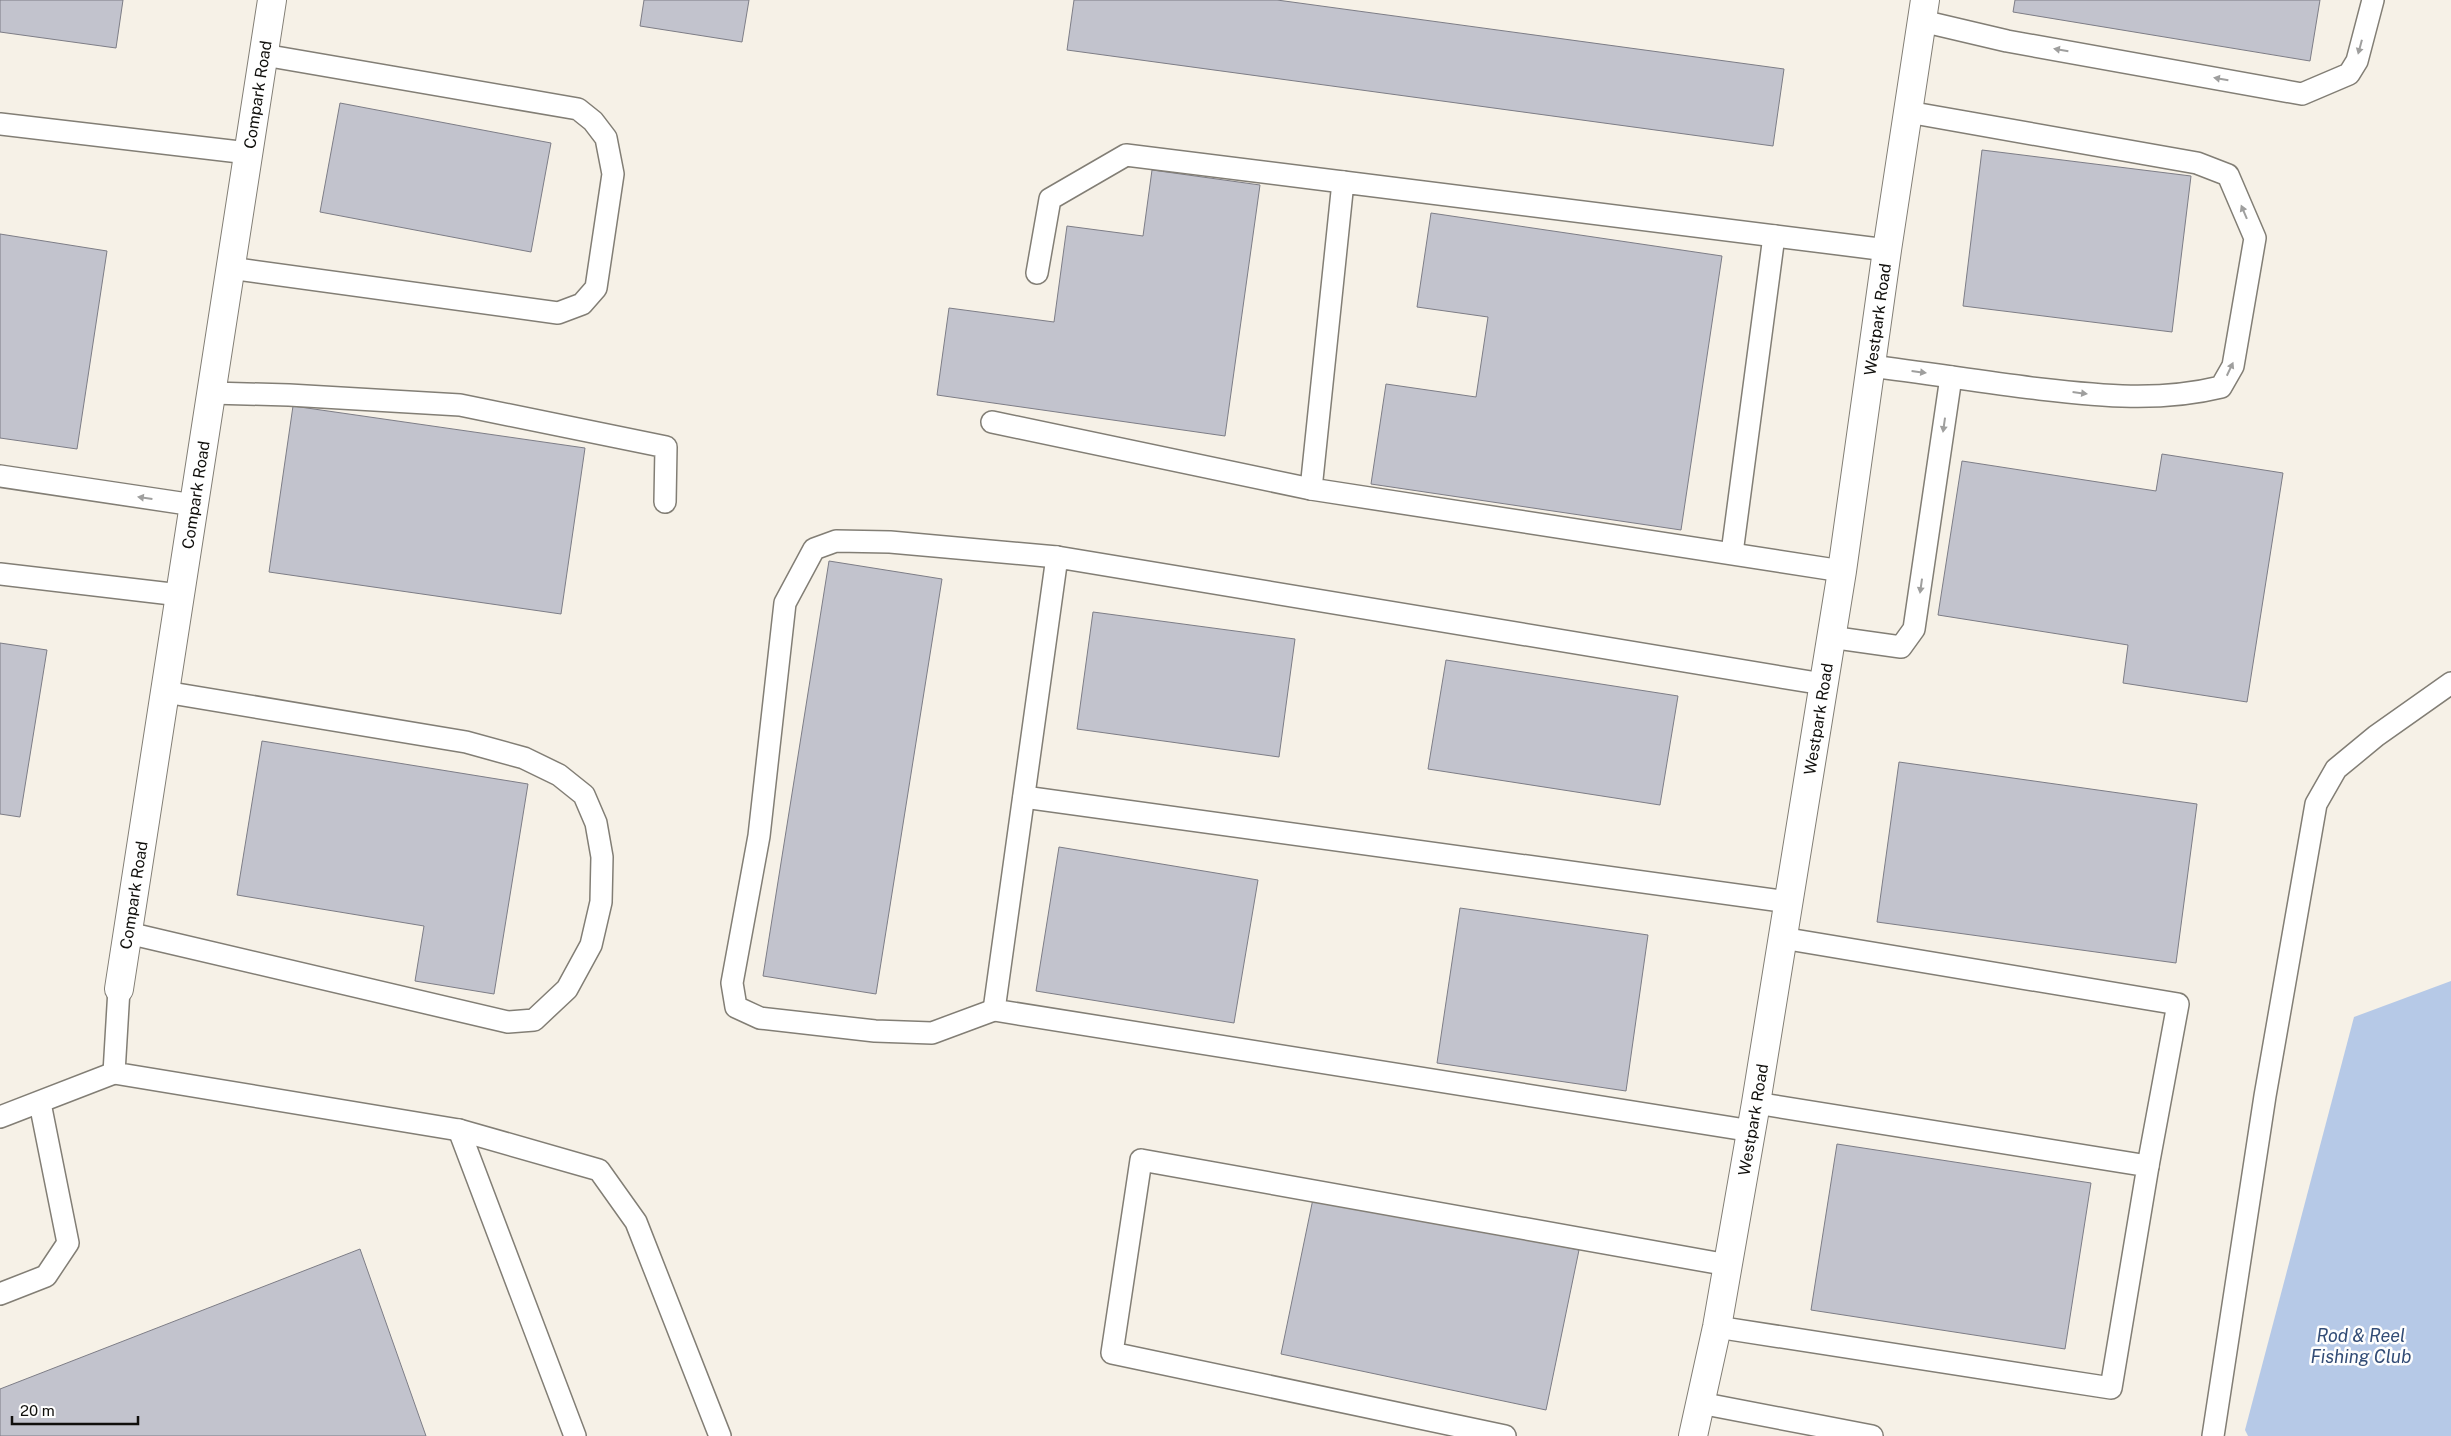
<svg xmlns="http://www.w3.org/2000/svg" width="2451" height="1436" font-family="'Public Sans',sans-serif">
<rect width="100%" height="100%" fill="#f6f1e7"/>
<polygon fill="#b6c9e7" points="2451,981 2451,1436 2248,1436 2245,1430 2354,1017"/>
<g fill="#c2c3cd" stroke="#7d7d86">
<polygon points="0,0 123,0 116,48 0,32"/>
<polygon points="644,0 749,0 742,42 640,26"/>
<polygon points="1074,0 1277,0 1784,69 1773,146 1067,50"/>
<polygon points="2015,0 2320,0 2310,61 2013,12"/>
<polygon points="340,103 551,143 531,252 320,212"/>
<polygon points="1982,150 2191,176 2172,332 1963,306"/>
<polygon points="1152,170 1260,185 1225,436 937,395 949,308 1054,322 1067,226 1143,236"/>
<polygon points="1431,213 1722,256 1681,530 1371,484 1386,384 1476,397 1488,317 1417,307"/>
<polygon points="0,234 107,251 77,449 0,438"/>
<polygon points="293,406 585,448 561,614 269,572"/>
<polygon points="2162,454 2283,473 2247,702 2123,683 2128,645 1938,615 1962,461 2156,491"/>
<polygon points="829,561 942,579 876,994 763,976"/>
<polygon points="1093,612 1295,639 1279,757 1077,729"/>
<polygon points="0,643 47,650 20,817 0,814"/>
<polygon points="1446,660 1678,696 1660,805 1428,769"/>
<polygon points="262,741 528,784 494,994 415,981 424,926 237,895"/>
<polygon points="1899,762 2197,804 2176,963 1877,922"/>
<polygon points="1059,847 1258,880 1234,1023 1036,991"/>
<polygon points="1460,908 1648,935 1626,1091 1437,1063"/>
<polygon points="1837,1144 2091,1183 2065,1349 1811,1310"/>
<polygon points="1314,1194 1579,1250 1546,1410 1281,1354"/>
<polygon points="360,1249 426,1436 0,1436 0,1389"/>
</g>
<g fill="none" stroke-linecap="round" stroke-linejoin="round">
<defs>
<g id="service">
<polyline points="1922,21 2007,41 2302,94 2349,74 2357,61 2373,0"/>
<polyline points="0,124 248,153"/>
<polyline points="230,268 558,313 582,304 596,288 613,174 606,138 593,121 578,109 264,55"/>
<polyline points="1037,273 1050,199 1126,155 1343,182"/>
<path d="M1870 366C1927 373 1983 382 2040 389 2101 396 2160 402 2221 387L2233 366 2255 238 2228 175 2197 163 1908 112"/>
<polyline points="211,393 289,395 460,405 666,447 665,502"/>
<polyline points="992,422 1311,489"/>
<polyline points="0,476 194,505"/>
<polyline points="1732,553 1774,236"/>
<polyline points="1842,571 1311,489 1343,182 1887,250"/>
<polyline points="0,574 180,595"/>
<polyline points="1830,637 1901,647 1914,629 1951,377"/>
<polyline points="1024,797 1788,902"/>
<polyline points="128,933 508,1022 534,1020 567,989 591,945 601,902 602,857 596,823 584,795 559,775 524,758 466,742 165,692"/>
<polyline points="1782,938 2178,1004 2148,1166"/>
<polyline points="119,989 114,1073 459,1130 599,1170 636,1222 720,1436"/>
<polyline points="994,1010 932,1033 875,1031 760,1018 736,1007 732,983 759,836 785,603 814,549 836,541 890,542 1057,557"/>
<polyline points="0,1117 114,1073"/>
<polyline points="459,1130 575,1436"/>
<polyline points="1752,1131 994,1010 1057,557 1823,684"/>
<polyline points="0,1294 46,1276 68,1243 40,1103"/>
<polyline points="1717,1327 2111,1388 2148,1166 1756,1103"/>
<polyline points="1700,1403 1872,1436"/>
<polyline points="1505,1436 1112,1353 1141,1160 1728,1265"/>
<polyline points="2213,1436 2265,1096 2316,804 2336,769 2376,736 2451,683"/>
</g>
<g id="minor">
<path id="s1" d="M119 989 272 0"/>
<path id="s2" d="M1693 1436 1717 1327 1756 1103 1842 571 1887 250 1925 0"/>
</g>
</defs>
<use href="#service" stroke="#827e75" stroke-width="24"/>
<use href="#minor" stroke="#827e75" stroke-width="30"/>
<use href="#service" stroke="#fff" stroke-width="21"/>
<use href="#minor" stroke="#fff" stroke-width="28"/>
</g>
<defs><path id="oneway-solid" d="M-6-.8H1V-3.2L6.5 0L1 3.2V.8H-6Z" transform="scale(1.25)"/></defs>
<g fill="#9f9f9e">
<use href="#oneway-solid" transform="translate(2360 47) rotate(105)"/>
<use href="#oneway-solid" transform="translate(2061 50) rotate(-170)"/>
<use href="#oneway-solid" transform="translate(2221 79) rotate(-170)"/>
<use href="#oneway-solid" transform="translate(2244 212) rotate(-113)"/>
<use href="#oneway-solid" transform="translate(2230 369) rotate(-65)"/>
<use href="#oneway-solid" transform="translate(1919 372) rotate(7)"/>
<use href="#oneway-solid" transform="translate(2080 393) rotate(7)"/>
<use href="#oneway-solid" transform="translate(1944 425) rotate(98)"/>
<use href="#oneway-solid" transform="translate(145 498) rotate(-172)"/>
<use href="#oneway-solid" transform="translate(1921 586) rotate(98)"/>
</g>
<g text-anchor="middle" dominant-baseline="central" stroke-width="5" stroke-linejoin="round" paint-order="stroke">
<g font-size="16" fill="#100f0c" stroke="#fefefe">
<text stroke="none"><textPath href="#s1" startOffset="905">Compark Road</textPath></text>
<text stroke="none"><textPath href="#s2" startOffset="1132">Westpark Road</textPath></text>
<text stroke="none"><textPath href="#s1" startOffset="500">Compark Road</textPath></text>
<text stroke="none"><textPath href="#s2" startOffset="728">Westpark Road</textPath></text>
<text stroke="none"><textPath href="#s1" startOffset="95">Compark Road</textPath></text>
<text stroke="none"><textPath href="#s2" startOffset="322">Westpark Road</textPath></text>
</g>
<g font-size="18" font-style="italic" fill="#324c76" stroke="#fefefe">
<text x="2361" y="1335">Rod &amp; Reel<tspan x="2361" dy="21">Fishing Club</tspan></text>
</g>
</g>
<path d="M12 1416v8h126v-8" fill="none" stroke="#100f0c" stroke-width="2.5"/>
<text x="20" y="1416" font-size="15" fill="#100f0c" stroke="#fefefe" stroke-width="4" paint-order="stroke">20 m</text>
</svg>
